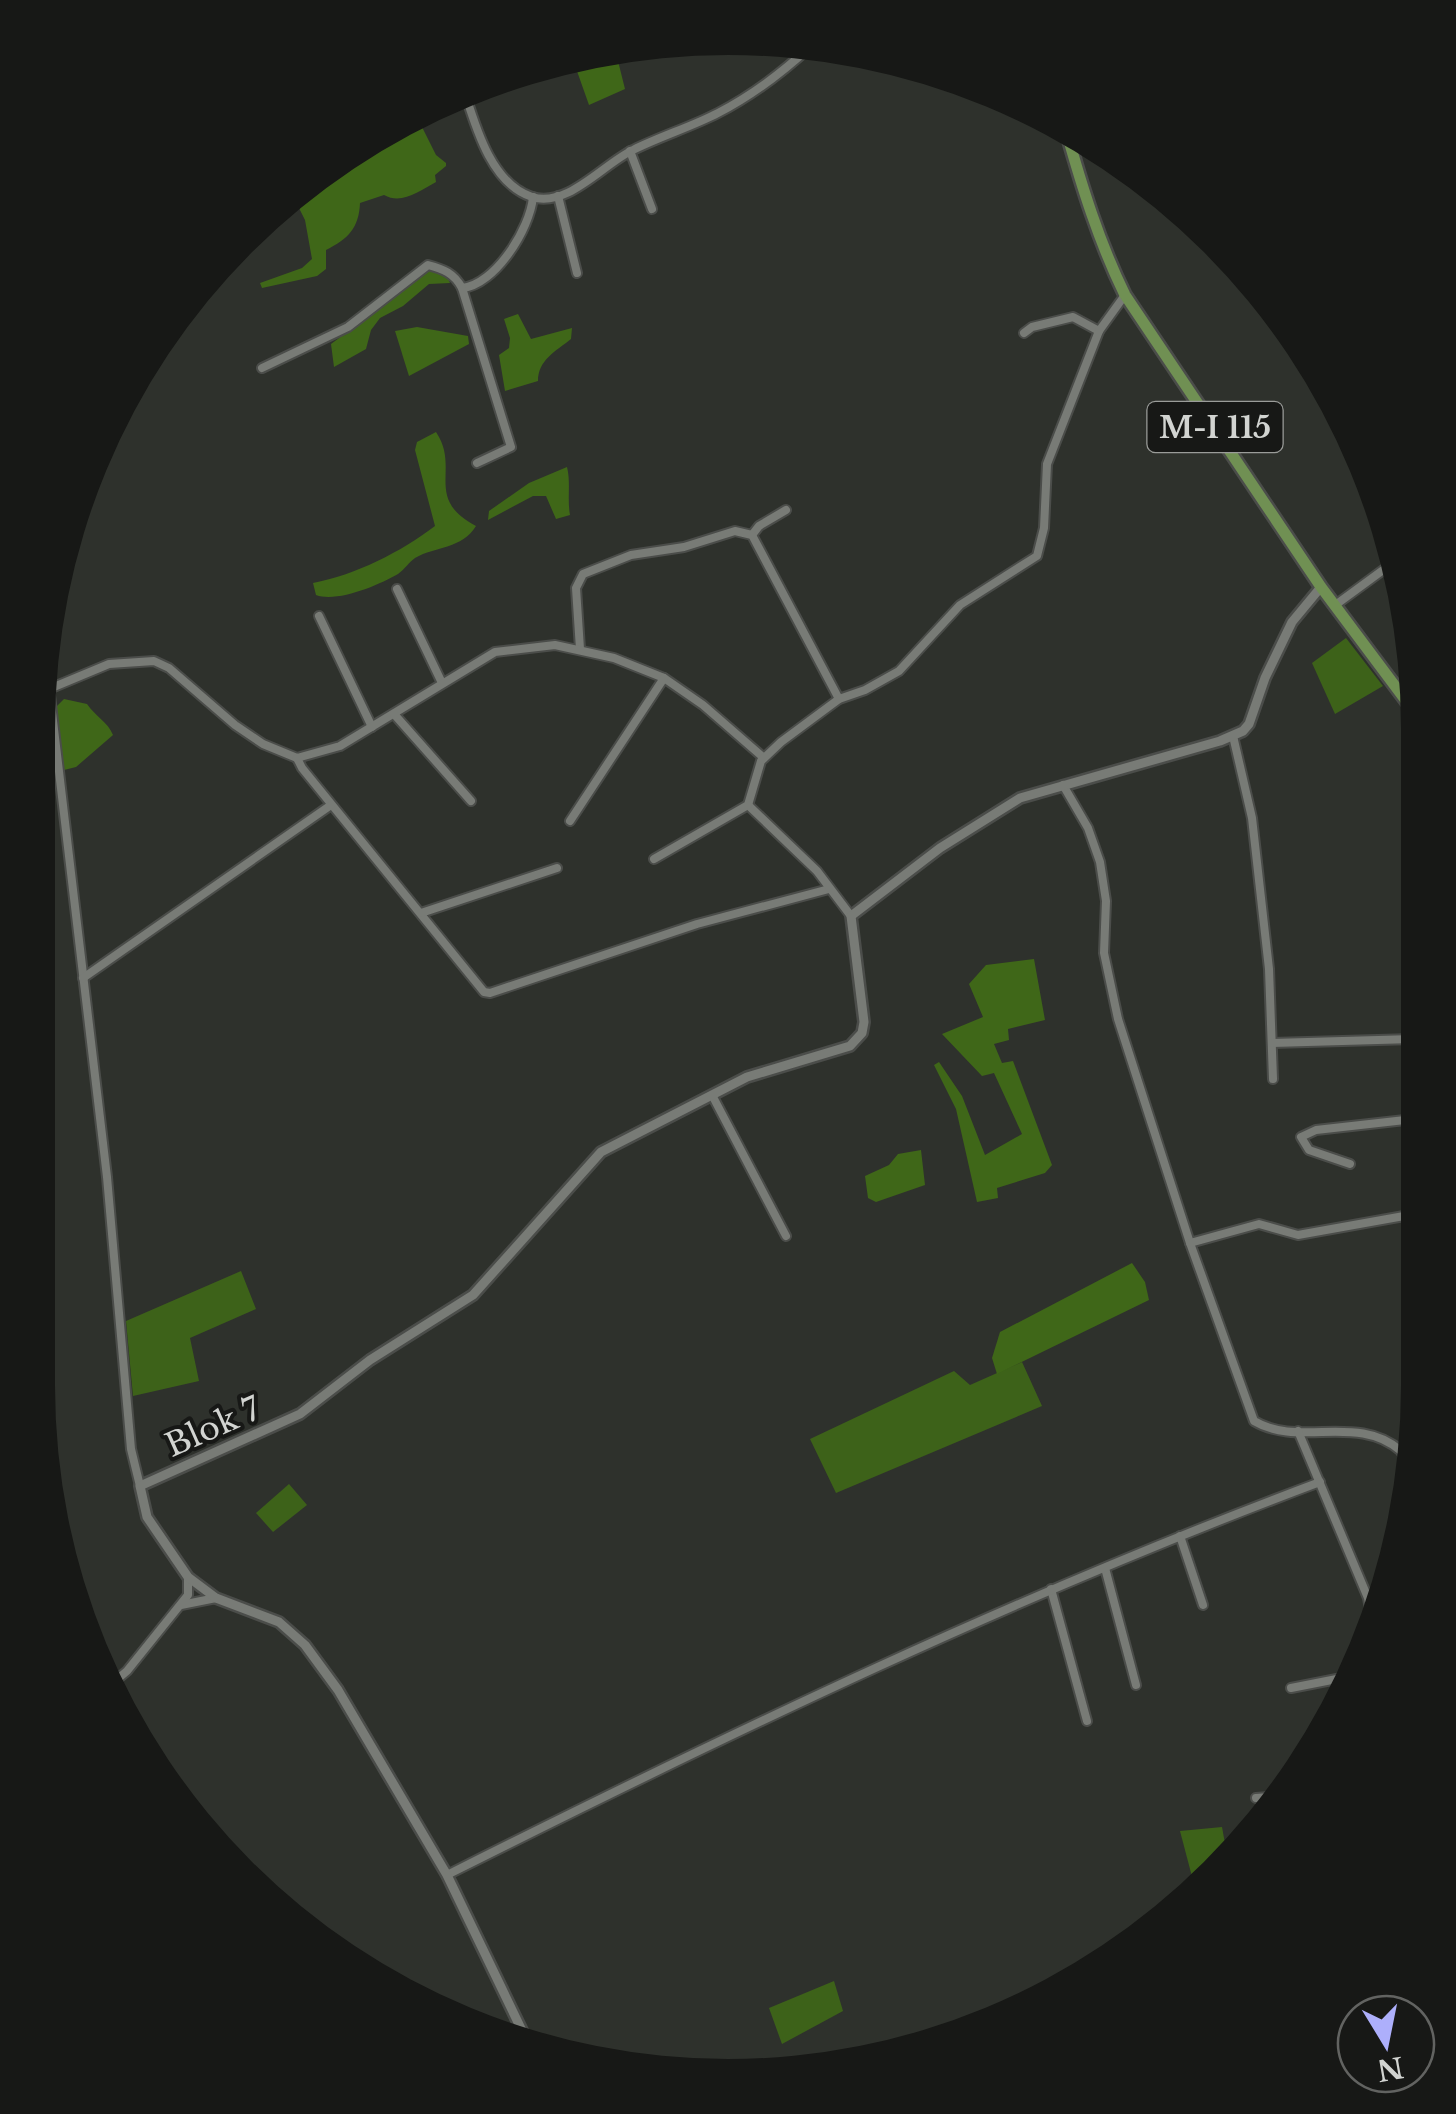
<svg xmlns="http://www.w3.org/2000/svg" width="1456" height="2114" font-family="'Libre Baskerville',serif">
<rect width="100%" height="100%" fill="#2e312c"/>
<g fill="#3d6219">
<polygon points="1346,638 1383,686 1335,714 1312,663"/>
<polygon points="241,1271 256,1309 190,1338 199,1381 133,1396 126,1321"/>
<polygon points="1022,1362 1042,1406 836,1493 810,1439 954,1371 970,1385"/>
<polygon points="289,1484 307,1505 273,1532 256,1513"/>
<polygon points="1222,1827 1228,1860 1216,1875 1195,1888 1180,1831"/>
<polygon points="834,1981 843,2011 782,2044 769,2008"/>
</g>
<g fill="#3f6718">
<polygon points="615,49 625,89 589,105 572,57"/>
<path d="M421 125 436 155 446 163V166L435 175 436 182C419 191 402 205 384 195L360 203C359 228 348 239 326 250V269L317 276 262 288 260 283 302 268 312 259 305 220 298 206 276 210 345 154 378 136 381 142 401 139 410 129Z"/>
<polygon points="430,270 447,276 450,283 429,284 403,306 380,318 371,330 366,349 334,367 331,344"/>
<path d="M518 314 531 339 572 328 571 339C556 351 538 360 538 381L505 391 499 355 509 348 510 338 504 319Z"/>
<polygon points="417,327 468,336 469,344 409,376 395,331"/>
<path d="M436 432C461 469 423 498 476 526 462 549 436 546 415 558 409 562 405 569 398 574 379 585 337 603 316 595L313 583C355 575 401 552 435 526L415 450 417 442Z"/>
<path d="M567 467C571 483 567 498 570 515L556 519 546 496H533L488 520 489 511 529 483Z"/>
<path d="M64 699 87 704C95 716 108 722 113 735L76 767 64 770 56 707Z"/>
<polygon points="1034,959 1045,1020 1008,1029 1009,1040 994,1044 1002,1063 1013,1061 1052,1165 1045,1173 997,1188 998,1198 977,1202 956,1109 934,1065 939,1062 962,1096 985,1155 1022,1134 994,1073 982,1076 942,1034 983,1017 969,984 986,965"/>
<polygon points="921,1150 925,1185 876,1202 868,1198 865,1176 889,1165 898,1154"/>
<polygon points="1132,1263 1145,1282 1149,1300 997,1374 992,1358 1000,1332"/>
</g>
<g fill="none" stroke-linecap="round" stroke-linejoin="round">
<defs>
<g id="minor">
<path d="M464 90C475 125 491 184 532 197 568 208 603 164 633 150 661 136 691 127 718 113 751 96 784 71 811 46"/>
<polyline points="630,151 652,209"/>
<polyline points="558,196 577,273"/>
<path d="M462 288C495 285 530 229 533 197"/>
<polyline points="1024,333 1032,327 1073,317 1099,331"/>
<path d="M262 368 348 327 428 265C443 269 454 273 462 288L511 447 477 463"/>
<polyline points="752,535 759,526 786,510"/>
<polyline points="397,589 442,683"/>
<polyline points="1334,606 1394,562"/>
<polyline points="319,616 372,727"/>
<polyline points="580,649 576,588 583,574 631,555 684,547 735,531 752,535 839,699"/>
<polyline points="49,687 107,1177 131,1449 140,1486"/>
<polyline points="49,689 109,664 154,661 169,668 235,725 263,744 297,758 340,746 495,652 555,645 614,658 664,678 703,705 764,758"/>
<polyline points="394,714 471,801"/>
<polyline points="1233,736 1252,818 1269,969 1273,1079"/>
<polyline points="297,758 302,768 484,992 490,993 697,924 829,889"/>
<path d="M1063 785 1088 828 1100 862 1106 901 1104 953 1118 1019 1190 1243 1254 1421C1299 1448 1358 1413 1401 1451L1412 1450"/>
<polyline points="748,805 817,871 851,916"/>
<polyline points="570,821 664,678"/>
<polyline points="654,859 748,805 761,761 781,742 839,699 865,690 899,671 960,605 1037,556 1044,528 1047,464 1099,331 1125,295"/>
<polyline points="421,913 557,868"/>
<polyline points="83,978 331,805"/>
<polyline points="1272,1043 1413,1039"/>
<polyline points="712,1095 786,1236"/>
<polyline points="1350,1164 1309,1150 1301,1137 1316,1130 1414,1119"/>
<polyline points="1190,1243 1259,1224 1298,1235 1404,1216 1416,1208"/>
<polyline points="1298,1431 1368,1598 1373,1626"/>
<polyline points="1401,1451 1410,1469"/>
<polyline points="1180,1536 1203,1605"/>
<polyline points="1105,1568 1136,1685"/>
<polyline points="1051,1589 1087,1721"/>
<polyline points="181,1605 216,1598"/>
<polyline points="114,1682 127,1671 188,1595 188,1577"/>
<polyline points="1291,1688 1352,1676"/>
<polyline points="1256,1798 1281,1796"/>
<path d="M447 1875C732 1732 1020 1594 1320 1482"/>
</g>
<polyline id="tertiary" points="527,2041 447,1875 338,1690 305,1645 279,1622 216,1598 188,1577 147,1517 140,1486 300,1414 370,1360 473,1295 601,1152 747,1077 850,1046 862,1033 864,1022 851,916 940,848 1020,798 1220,741 1243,731 1249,724 1265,678 1292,622 1321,587"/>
<path id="primary" d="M1066 130C1082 187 1099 242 1125 295L1321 587 1407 702"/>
</defs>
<use href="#minor" stroke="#4b4d4a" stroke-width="12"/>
<use href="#tertiary" stroke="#4b4d4a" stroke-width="14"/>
<use href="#primary" stroke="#4b4d4a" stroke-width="16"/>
<use href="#minor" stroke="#787b76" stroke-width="8"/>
<use href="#tertiary" stroke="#787b76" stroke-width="9"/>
<use href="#primary" stroke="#709053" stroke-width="11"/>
</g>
<g text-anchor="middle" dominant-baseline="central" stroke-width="8" stroke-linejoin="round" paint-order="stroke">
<rect fill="#171816" stroke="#9a9c99" stroke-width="2.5" x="1147.5" y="402" width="135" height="50" rx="8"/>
<g font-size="30" font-weight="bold" fill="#d2d4d1">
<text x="1215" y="427">M-I 115</text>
</g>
<g font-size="32" fill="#d2d4d1" stroke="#171816">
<text transform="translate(213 1427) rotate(-24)">Blok 7</text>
</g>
</g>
<path d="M0 0H1456V2114H0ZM728 55H728A673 673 0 0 1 1401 728V1386A673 673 0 0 1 728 2059H728A673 673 0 0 1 55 1386V728A673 673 0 0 1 728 55Z" fill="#171816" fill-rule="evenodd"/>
<g transform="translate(1386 2044) rotate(170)"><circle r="48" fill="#171816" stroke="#626361" stroke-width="2.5"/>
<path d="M0-8L18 38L0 25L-18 38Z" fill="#adaffb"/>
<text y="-15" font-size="28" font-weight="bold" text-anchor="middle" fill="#d2d4d1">N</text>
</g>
</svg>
